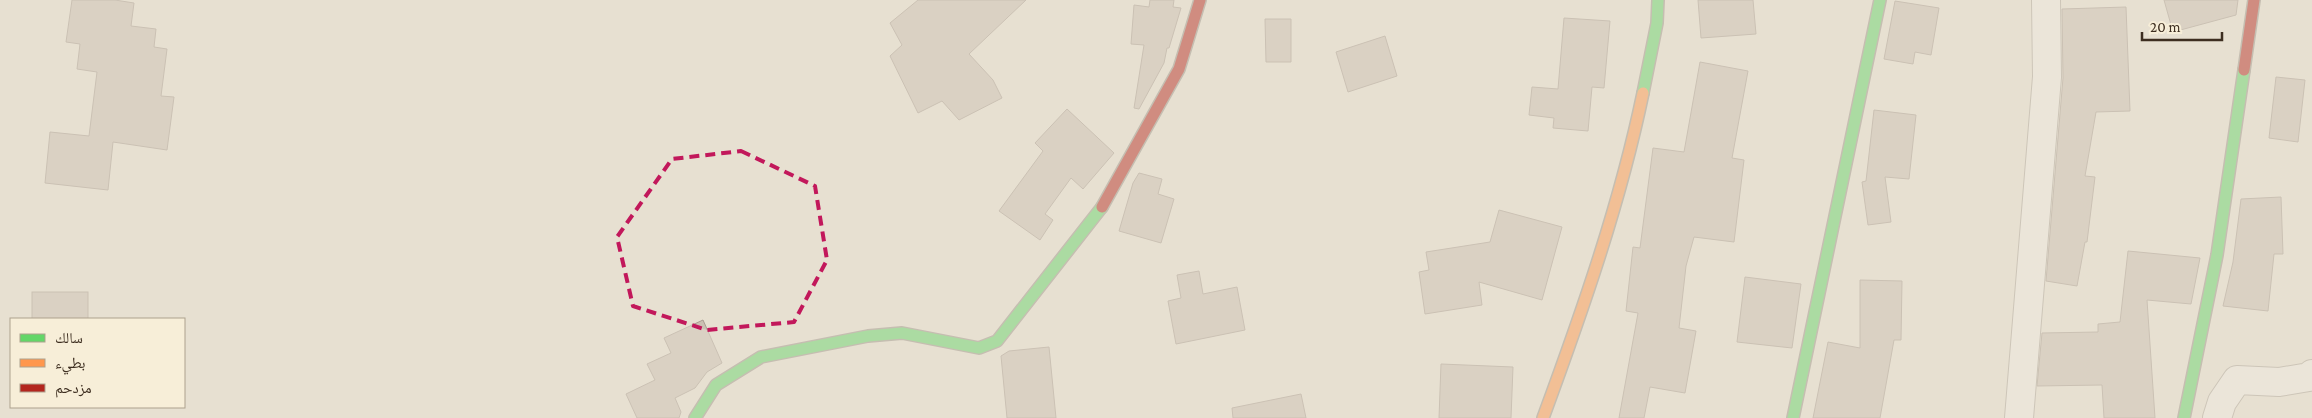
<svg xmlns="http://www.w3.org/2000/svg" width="2312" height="418" font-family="'Crimson Pro','Noto Naskh Arabic',serif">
<rect width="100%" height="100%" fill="#e7e0d1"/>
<g fill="#cbbfb2" stroke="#a89c90">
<polygon points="72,0 115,0 134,3 131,26 156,29 154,47 167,49 161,96 174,97 167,150 113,142 108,190 45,183 50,132 89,136 97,72 77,69 80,44 66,42"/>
<polygon points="918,0 1026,0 969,54 993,80 1002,98 959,120 942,101 918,113 890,56 902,45 890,23"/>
<polygon points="1150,0 1174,0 1173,7 1181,8 1169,48 1167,48 1164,63 1139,109 1134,108 1144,45 1131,44 1134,5 1149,7"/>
<polygon points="1698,0 1753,0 1756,34 1701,38"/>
<polygon points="2164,0 2238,0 2236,15 2173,32"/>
<polygon points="1895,1 1939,8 1931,55 1915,52 1913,64 1884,59"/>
<polygon points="2126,7 2130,111 2096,112 2085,176 2095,177 2087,242 2085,242 2077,286 2046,281 2063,78 2062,9"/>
<polygon points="1564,18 1610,21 1604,88 1592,87 1588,131 1553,128 1554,118 1529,115 1532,87 1558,89"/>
<polygon points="1265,19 1291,19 1291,62 1266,62"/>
<polygon points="1385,36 1397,76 1348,92 1336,52"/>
<polygon points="1700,62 1748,71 1732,158 1744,160 1734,242 1694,237 1686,266 1679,328 1696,331 1685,393 1650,387 1644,418 1619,418 1638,313 1626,311 1633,247 1640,248 1653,148 1684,152"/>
<polygon points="2276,77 2305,80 2298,142 2269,138"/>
<polygon points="1067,109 1114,153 1083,189 1071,178 1045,214 1053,220 1040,240 999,211 1043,151 1035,143"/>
<polygon points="1874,110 1916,115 1909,179 1885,177 1891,222 1868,225 1862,182 1866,181"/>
<polygon points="1139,173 1162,179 1158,194 1174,199 1161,243 1119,231 1133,183"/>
<polygon points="2281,197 2283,254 2274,254 2268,311 2223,306 2233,262 2241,199"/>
<polygon points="1499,210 1562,227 1542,300 1479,282 1482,305 1425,314 1419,272 1429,270 1426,252 1490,242"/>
<polygon points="2128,251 2200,258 2191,304 2147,300 2155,418 2104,418 2102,385 2037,386 2042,333 2098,332 2098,324 2120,322"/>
<polygon points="1199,271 1203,294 1237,287 1245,330 1176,344 1168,301 1181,298 1177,275"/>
<polygon points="1745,277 1801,284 1792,348 1737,342"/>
<polygon points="1860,280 1902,281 1901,340 1894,340 1880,418 1813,418 1828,342 1860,348"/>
<rect x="32" y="292" width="56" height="27"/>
<polygon points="703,320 722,363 707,372 695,388 675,398 681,412 679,418 637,418 626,394 655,380 647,364 671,353 664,338"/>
<polygon points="1049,347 1056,418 1007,418 1001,356 1009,351"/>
<polygon points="1441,364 1513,367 1511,418 1439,418"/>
<polygon points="1301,394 1306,418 1233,418 1232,408"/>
</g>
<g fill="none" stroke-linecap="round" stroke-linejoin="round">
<defs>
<g id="street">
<polyline points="2019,418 2047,77 2046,0"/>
<polyline points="2217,418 2222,402 2237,380 2279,382 2309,377 2312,374"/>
</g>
<g id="fast">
<polyline points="1643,93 1657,23 1658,0"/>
<polyline points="695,418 716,385 761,357 868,336 902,333 979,348 997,341 1102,207"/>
<polyline points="1793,418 1880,0"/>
<polyline points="2184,418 2217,255 2244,70"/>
</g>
<path id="slow" d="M1543 418C1582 312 1620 204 1643 93"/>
<g id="jam">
<polyline points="2244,70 2254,0"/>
<polyline points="1102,207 1179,69 1200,0"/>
</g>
</defs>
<use href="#street" stroke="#ada599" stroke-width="30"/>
<use href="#fast" stroke="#9c958a" stroke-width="14"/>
<use href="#slow" stroke="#9c958a" stroke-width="14"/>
<use href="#jam" stroke="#9c958a" stroke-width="14"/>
<use href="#street" stroke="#efebe3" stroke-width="28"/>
<use href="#fast" stroke="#63d668" stroke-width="11"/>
<use href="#slow" stroke="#ff974d" stroke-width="11"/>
<use href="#jam" stroke="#b3261e" stroke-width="11"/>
</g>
<path d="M0 0H2312V418H0ZM741 151 815 186 827 260 794 322 707 330 633 306 617 237 672 159Z" fill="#e7e0d1" fill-opacity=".55" fill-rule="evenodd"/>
<path fill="none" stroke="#c2185b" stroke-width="4" stroke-dasharray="10 6" stroke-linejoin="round" d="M741 151 815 186 827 260 794 322 707 330 633 306 617 237 672 159Z"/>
<rect x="10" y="318" width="175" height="90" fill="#f7eed8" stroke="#ada18e"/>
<rect x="20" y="334" width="25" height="8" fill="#63d668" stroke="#ada18e"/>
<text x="55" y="343" font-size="15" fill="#3d2e20">سالك</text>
<rect x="20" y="359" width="25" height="8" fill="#ff974d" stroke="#ada18e"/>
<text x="55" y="368" font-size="15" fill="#3d2e20">بطيء</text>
<rect x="20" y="384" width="25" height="8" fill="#b3261e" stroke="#ada18e"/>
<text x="55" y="393" font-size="15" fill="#3d2e20">مزدحم</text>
<path d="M2142 32v8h80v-8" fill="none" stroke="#3d2e20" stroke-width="2.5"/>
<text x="2150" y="32" font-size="15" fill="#3d2e20" stroke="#f7eed8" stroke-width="4" paint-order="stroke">20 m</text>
</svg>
